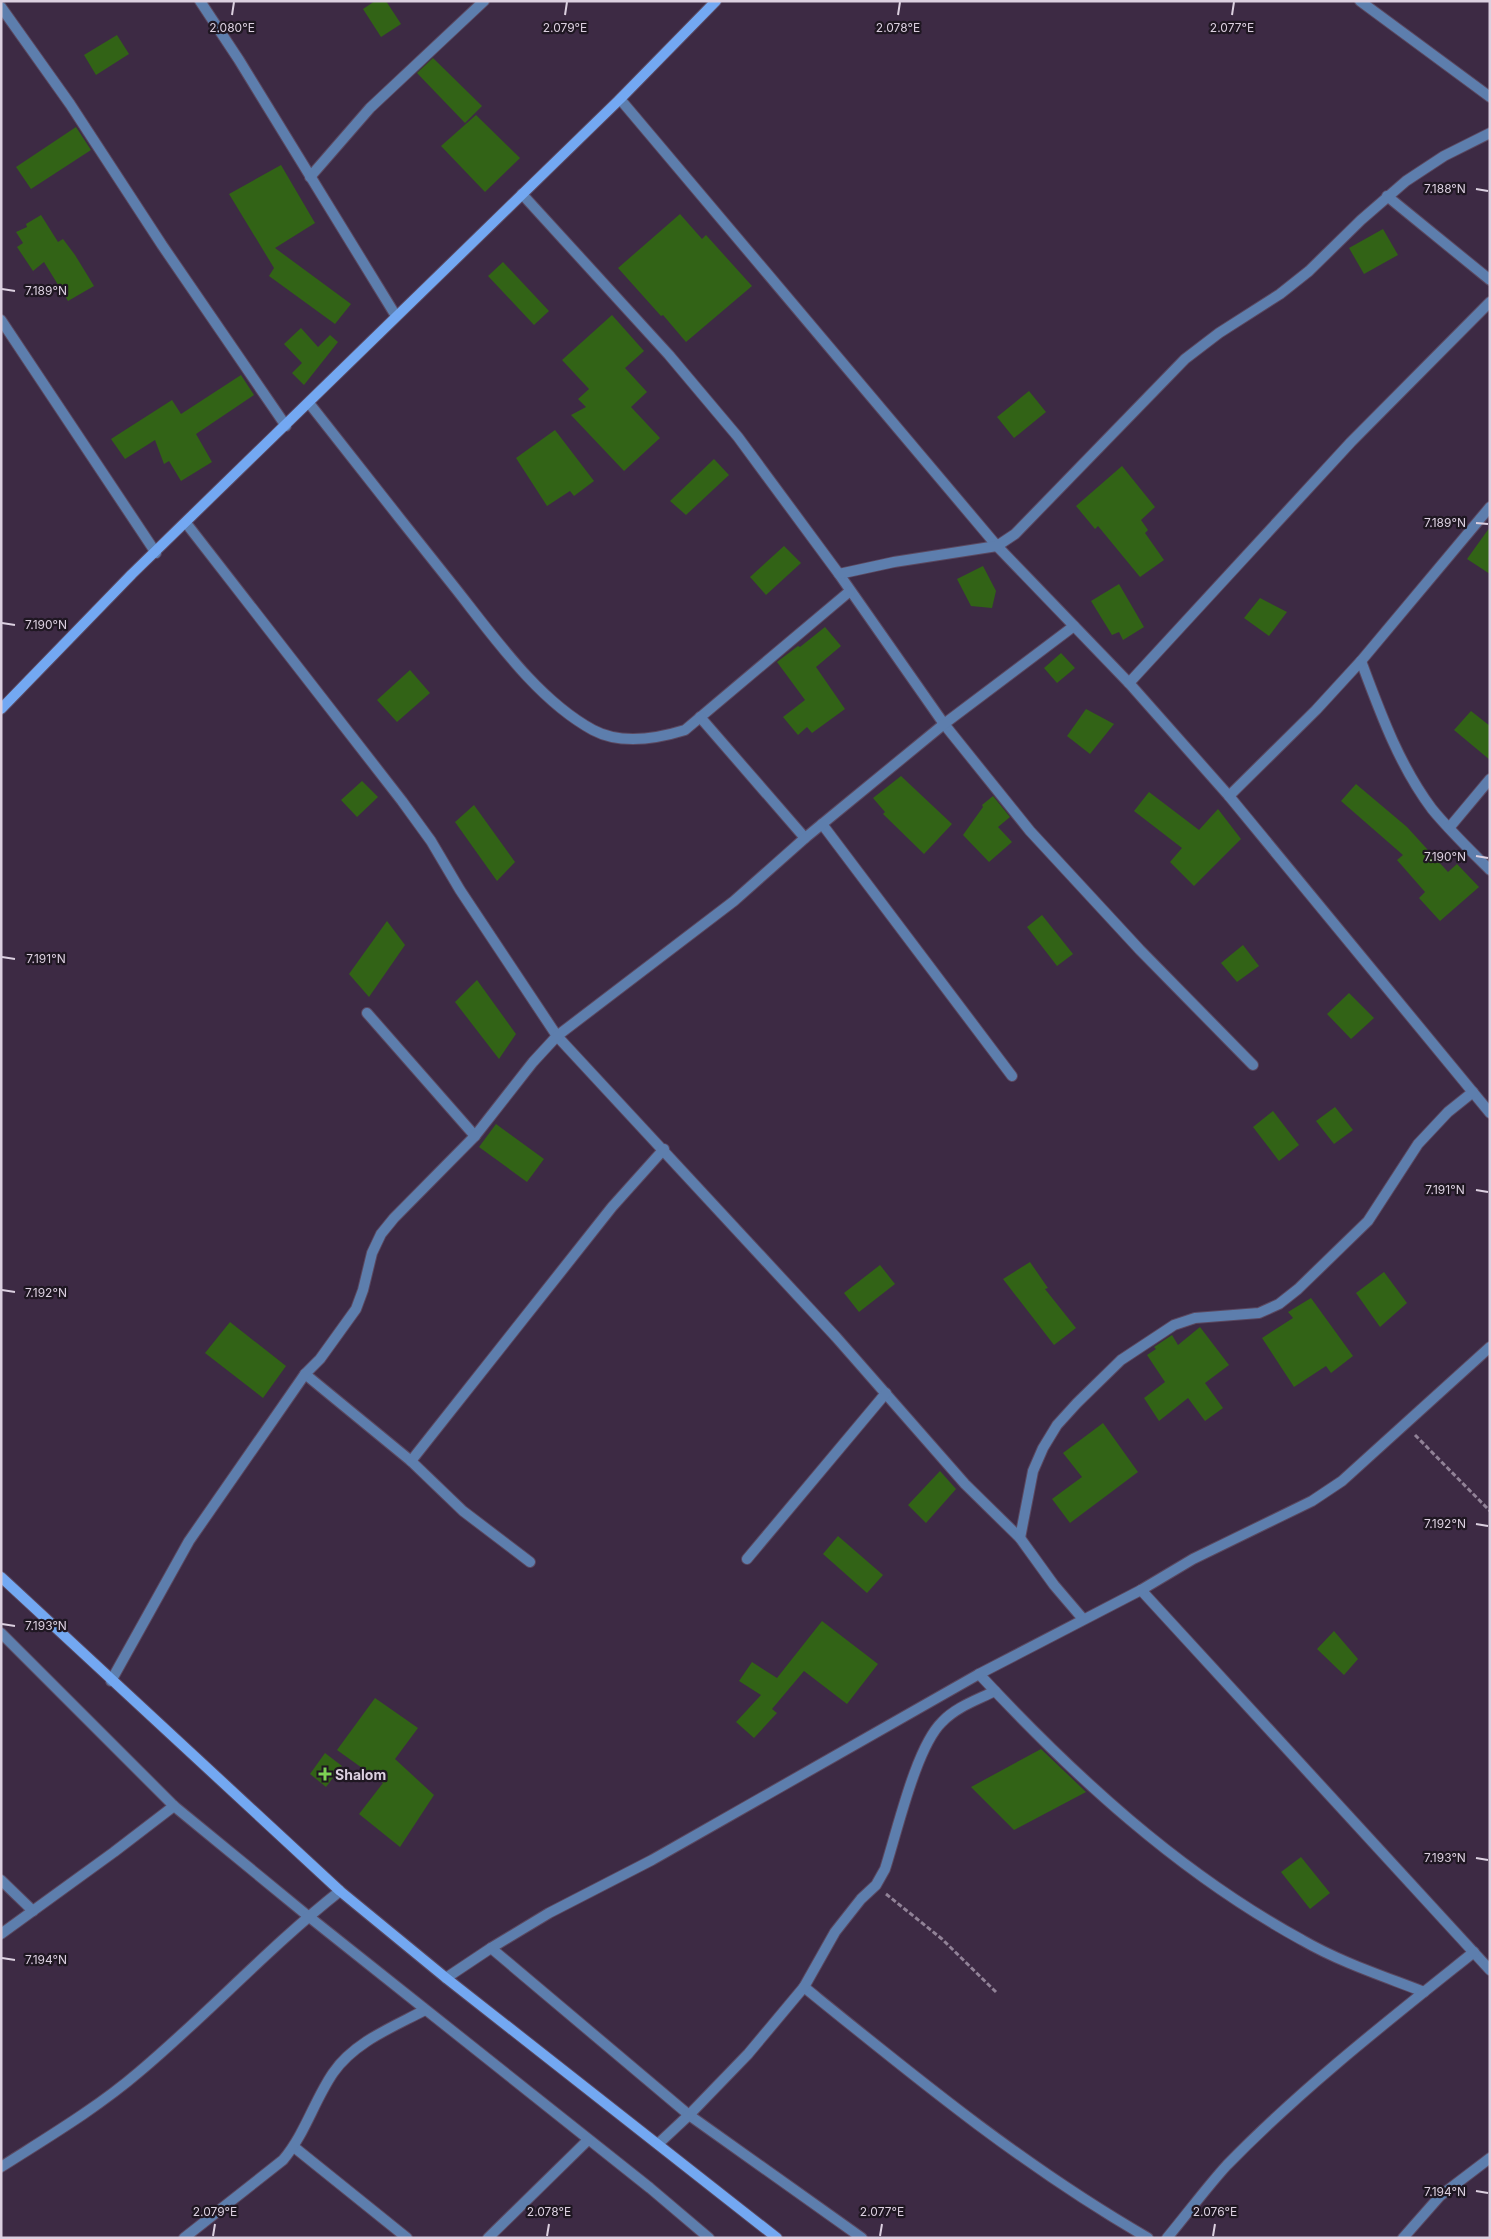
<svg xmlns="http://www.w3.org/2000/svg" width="1491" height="2239" font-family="Inter,sans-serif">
<rect width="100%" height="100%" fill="#3d2a44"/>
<g fill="#326316">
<polygon points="375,1 386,1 401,24 381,37 363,9"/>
<polygon points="117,35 129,54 96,75 84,55"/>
<polygon points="433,58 482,106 465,123 417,73"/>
<polygon points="476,115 520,158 485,192 441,146"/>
<polygon points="76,127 91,150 31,189 16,167"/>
<polygon points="281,165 315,223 275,248 351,304 335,324 269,276 274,268 229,194"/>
<polygon points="680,214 702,239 706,235 752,286 686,342 663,315 661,316 618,268"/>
<polygon points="41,215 58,242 63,239 75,255 94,286 68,301 44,262 33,271 17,247 23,243 16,232 27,227 26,224"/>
<polygon points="1383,229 1398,255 1364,274 1349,248"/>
<polygon points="503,262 549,311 534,325 488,276"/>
<polygon points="612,315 644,351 625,368 647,392 631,407 660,438 624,471 571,415 586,407 578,399 589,389 562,360"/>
<polygon points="301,328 318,347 330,335 338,342 304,385 292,373 302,363 284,344"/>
<polygon points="241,375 254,395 196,434 212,462 181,481 169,461 164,464 155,440 125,459 111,439 172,400 181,414"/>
<polygon points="1029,391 1046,412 1014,438 997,417"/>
<polygon points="555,430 594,481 574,496 570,491 547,506 516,458"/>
<polygon points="714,459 729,475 686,515 670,501"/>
<polygon points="1122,466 1155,507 1141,520 1148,530 1145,533 1164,560 1140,577 1098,526 1095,529 1076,506"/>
<polygon points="1490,527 1490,574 1467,559"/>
<polygon points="784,546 801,563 766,595 750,577"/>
<polygon points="983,566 996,591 992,608 971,606 957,579"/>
<polygon points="1119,584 1144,627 1123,640 1119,632 1112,635 1091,601"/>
<polygon points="1260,598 1287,612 1269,636 1244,618"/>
<polygon points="825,627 841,646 816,667 845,709 812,733 807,727 798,735 783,717 805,700 777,662 798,646 800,647"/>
<polygon points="1061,653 1075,668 1057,683 1044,668"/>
<polygon points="410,670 430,693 397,722 377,700"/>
<polygon points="1086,709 1114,724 1090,754 1067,736"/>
<polygon points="1471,711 1490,726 1490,760 1454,730"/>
<polygon points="901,776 952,824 924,854 883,814 885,812 873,798"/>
<polygon points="362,781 378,797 357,817 341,800"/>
<polygon points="1356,784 1407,827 1448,872 1457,864 1479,887 1440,921 1419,898 1425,892 1397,860 1403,855 1341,801"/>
<polygon points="1149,792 1199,830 1218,809 1241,839 1194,886 1170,862 1182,848 1134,811"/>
<polygon points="993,796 1010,817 998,827 1012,842 989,862 963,835 983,807 982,805"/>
<polygon points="474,805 515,862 497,881 455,822"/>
<polygon points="1042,915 1073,954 1057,966 1027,927"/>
<polygon points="387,921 405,945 369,997 349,974"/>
<polygon points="1243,945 1259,966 1237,982 1221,963"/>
<polygon points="477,980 516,1034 499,1059 455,1002"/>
<polygon points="1349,993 1374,1018 1351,1039 1327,1014"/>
<polygon points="1335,1107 1353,1130 1334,1144 1316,1121"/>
<polygon points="1273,1111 1299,1145 1279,1161 1253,1127"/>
<polygon points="496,1124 544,1159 527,1182 479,1147"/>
<polygon points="1030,1262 1048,1288 1045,1289 1076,1328 1054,1345 1003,1279"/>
<polygon points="880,1265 895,1284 859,1312 844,1293"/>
<polygon points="1384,1272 1407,1303 1380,1327 1356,1293"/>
<polygon points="1311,1298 1353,1356 1331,1373 1326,1366 1294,1387 1262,1338 1293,1318 1288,1312"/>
<polygon points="230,1322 286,1366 263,1398 205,1353"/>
<polygon points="1200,1327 1229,1365 1205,1383 1223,1408 1205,1421 1188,1398 1159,1421 1144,1398 1165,1382 1147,1355 1156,1349 1154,1347 1172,1335 1178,1345"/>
<polygon points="1103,1423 1138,1472 1070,1523 1052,1499 1082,1477 1063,1453"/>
<polygon points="940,1471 956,1489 926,1523 908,1505"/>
<polygon points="838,1536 883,1575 867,1593 823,1554"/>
<polygon points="822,1621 878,1664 847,1704 804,1671 772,1709 777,1713 754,1738 736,1722 761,1695 739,1681 752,1662 777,1678"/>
<polygon points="1334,1631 1358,1659 1344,1675 1317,1649"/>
<polygon points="375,1698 418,1728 395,1759 434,1795 400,1847 359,1814 383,1783 337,1750"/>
<polygon points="1041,1749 1086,1792 1014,1830 971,1787"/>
<polygon points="325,1753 342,1766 326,1787 310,1774"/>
<polygon points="1301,1857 1330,1893 1310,1909 1281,1872"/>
</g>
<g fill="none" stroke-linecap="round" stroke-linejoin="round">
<defs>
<g id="street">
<polyline points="200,1 239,60 396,316"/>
<polyline points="1360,1 1490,97"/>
<polyline points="1,7 70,104 162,245 286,426"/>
<polyline points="620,99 997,546 1129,683 1229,796 1490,1113"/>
<polyline points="310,177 370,108 484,1"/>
<polyline points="522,194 669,355 738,437 839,574 944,724 1030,831 1140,950 1253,1065"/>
<polyline points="1387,196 1490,280"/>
<polyline points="1,320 156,553"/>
<path d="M309 403C356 463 404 524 452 584 492 634 536 699 593 730 621 745 656 739 685 730L850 591"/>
<polyline points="186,523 402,801 431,841 460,890 557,1036 836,1337 965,1484 1020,1538 1054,1585 1083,1619"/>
<polyline points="839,574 894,562 997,546 1015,534 1185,359 1219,333 1280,294 1309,271 1361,220 1406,181 1444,156 1490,133"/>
<path d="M1361 661C1380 712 1399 765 1432 809 1450 831 1470 850 1490 870"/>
<polyline points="1129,683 1351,442 1490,302"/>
<polyline points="700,717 805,838"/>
<polyline points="1229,796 1316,710 1361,661 1490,507"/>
<polyline points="822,824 1012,1076"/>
<polyline points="1449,828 1490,779"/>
<polyline points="367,1013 475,1136"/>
<polyline points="305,1374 411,1461 463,1511 530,1562"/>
<polyline points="411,1461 612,1207 664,1149"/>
<polyline points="1020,1538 1033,1471 1043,1448 1057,1425 1077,1403 1121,1360 1174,1325 1195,1318 1259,1313 1279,1304 1298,1289 1368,1221 1418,1144 1448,1112 1473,1092"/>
<polyline points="747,1559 886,1393"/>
<polyline points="1141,1590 1490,1970"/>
<polyline points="1,1633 174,1806 308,1916 650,2188 709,2238"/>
<path d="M979 1674C1074 1776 1178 1872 1302 1940 1340 1962 1383 1976 1424 1992"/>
<polyline points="111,1681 189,1541 305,1374 320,1359 356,1309 363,1290 372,1253 381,1234 394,1218 475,1136 533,1062 557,1036 734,901 805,838 944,724 1074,626"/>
<polyline points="1,1880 33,1911"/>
<polyline points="1,1934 114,1852 174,1806"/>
<polyline points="491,1948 689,2115 862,2238"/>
<polyline points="446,1978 491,1948 549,1913 652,1860 979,1674 1141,1590 1193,1559 1312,1501 1342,1481 1490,1347"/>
<path d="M804 1987C915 2077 1023 2166 1148 2238"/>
<path d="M658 2144 689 2115 748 2054 804 1987 835 1932 861 1899 876 1885 885 1869C897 1832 916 1747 942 1722 956 1707 977 1700 995 1691"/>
<polyline points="294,2147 407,2238"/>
<path d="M1 2167C48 2137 97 2108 139 2072 208 2014 269 1947 340 1891"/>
<path d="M184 2238 283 2160C305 2134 314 2101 333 2073 354 2042 393 2027 425 2010"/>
<polyline points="488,2238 588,2140"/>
<path d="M1167 2238C1187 2214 1206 2188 1227 2165 1303 2087 1389 2020 1474 1952"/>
<polyline points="1403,2238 1440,2196 1490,2158"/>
</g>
<g id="secondary">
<polyline points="1,709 132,574 620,99 716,1"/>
<polyline points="1,1577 340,1891 446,1978 777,2238"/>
</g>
</defs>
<use href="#street" stroke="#5a4860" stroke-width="12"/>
<use href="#secondary" stroke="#5a4860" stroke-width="12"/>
<g stroke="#918297" stroke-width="3" stroke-dasharray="5 2.5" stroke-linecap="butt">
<polyline points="1415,1435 1490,1511"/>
<polyline points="886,1894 942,1939 997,1993"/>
</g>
<use href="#street" stroke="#5d7ead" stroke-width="10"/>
<use href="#secondary" stroke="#73a8f2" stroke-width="10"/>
</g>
<path fill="none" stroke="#dcd0e0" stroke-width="2" d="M232 15 234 2M565 15 567 2M898 15 900 2M1232 15 1234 2M1476 189 1488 191M2 289 15 291M1476 523 1488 524M2 623 15 625M1476 856 1488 858M2 957 15 959M1476 1190 1488 1192M2 1290 15 1292M1476 1524 1488 1526M2 1624 15 1626M1476 1858 1488 1860M2 1958 15 1960M1476 2191 1488 2193M213 2236 215 2224M547 2236 549 2224M880 2236 882 2224M1213 2236 1215 2224"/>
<path fill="#7dd154" stroke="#1f1722" stroke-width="2" d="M322.5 1766.5h5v5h5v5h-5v5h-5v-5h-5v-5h5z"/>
<g text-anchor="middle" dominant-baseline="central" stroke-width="4.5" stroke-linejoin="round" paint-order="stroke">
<g font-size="14" font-weight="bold" fill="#dcd0e0" stroke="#1f1722" text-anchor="start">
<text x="335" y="1774">Shalom</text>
</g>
</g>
<g font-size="12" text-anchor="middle" fill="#dcd0e0" stroke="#1f1722" stroke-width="4.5" stroke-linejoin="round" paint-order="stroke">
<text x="232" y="32">2.080°E</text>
<text x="565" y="32">2.079°E</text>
<text x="898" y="32">2.078°E</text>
<text x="1232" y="32">2.077°E</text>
<text x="1445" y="193">7.188°N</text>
<text x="46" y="295">7.189°N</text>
<text x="1445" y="527">7.189°N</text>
<text x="46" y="629">7.190°N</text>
<text x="1445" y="861">7.190°N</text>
<text x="46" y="963">7.191°N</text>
<text x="1445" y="1194">7.191°N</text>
<text x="46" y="1297">7.192°N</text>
<text x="1445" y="1528">7.192°N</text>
<text x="46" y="1630">7.193°N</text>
<text x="1445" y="1862">7.193°N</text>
<text x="46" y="1964">7.194°N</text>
<text x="1445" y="2196">7.194°N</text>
<text x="215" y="2216">2.079°E</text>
<text x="549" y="2216">2.078°E</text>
<text x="882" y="2216">2.077°E</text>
<text x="1215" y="2216">2.076°E</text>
</g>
<rect width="1491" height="2239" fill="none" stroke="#dcd0e0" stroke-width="5"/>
</svg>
